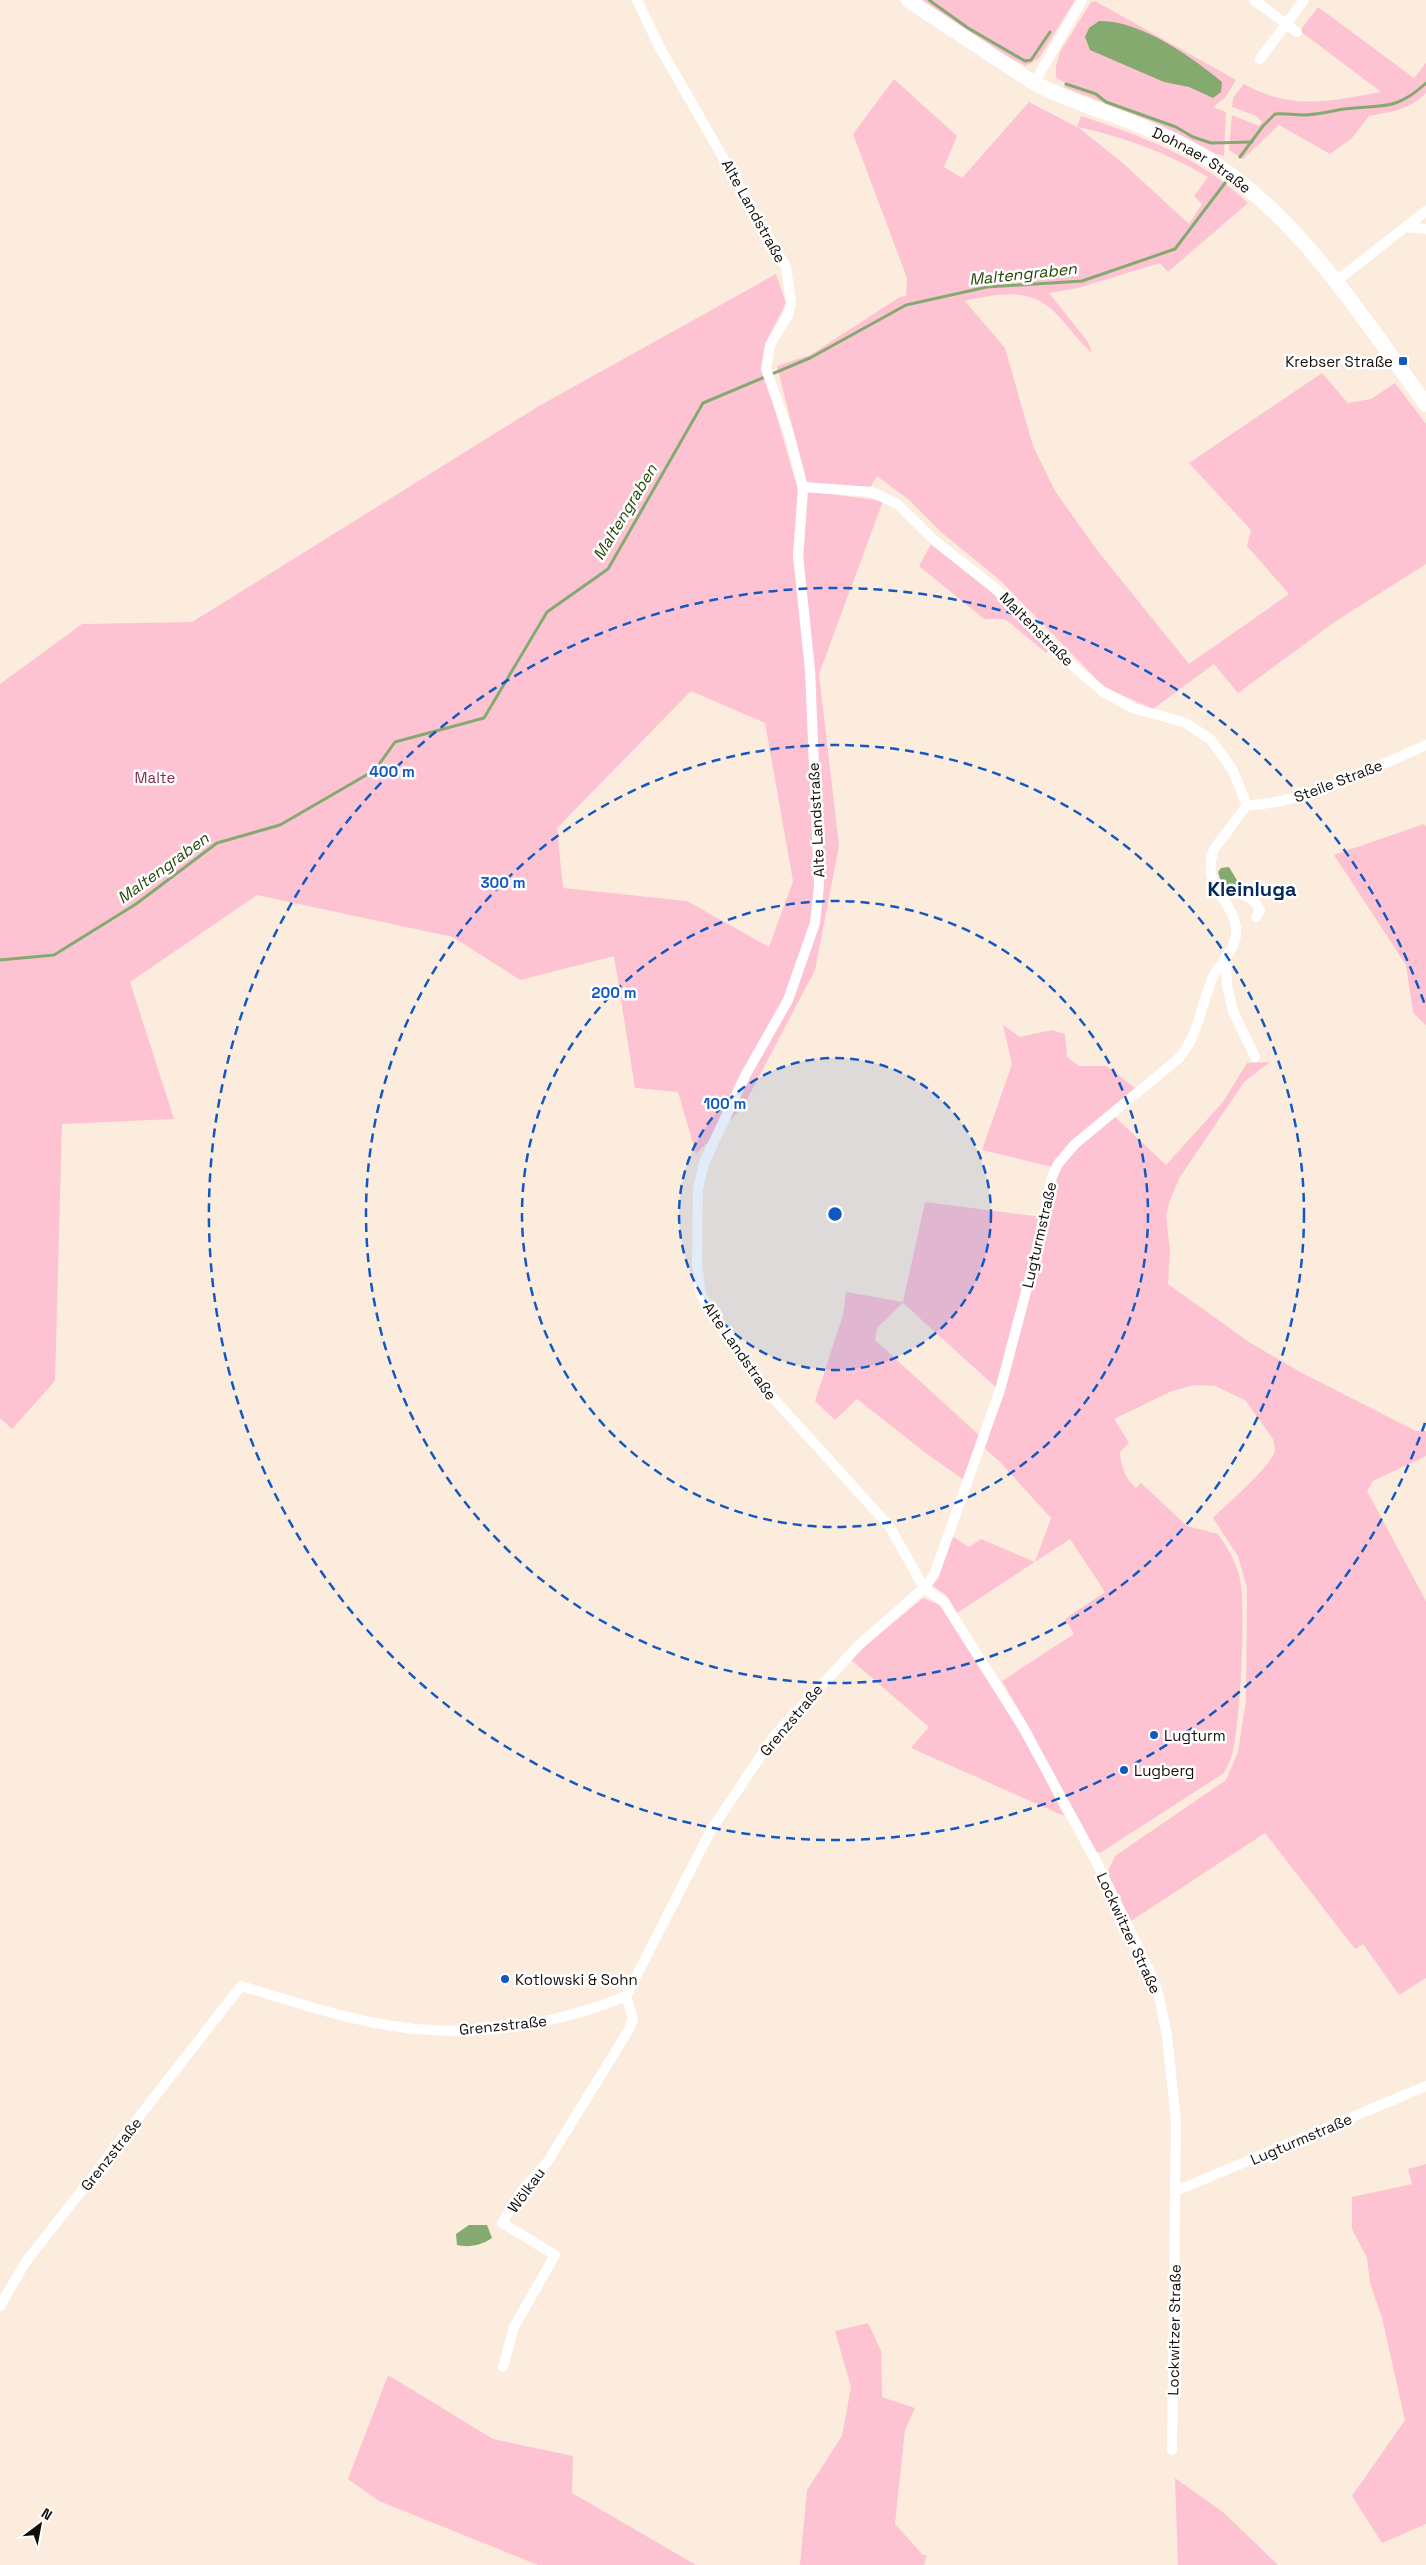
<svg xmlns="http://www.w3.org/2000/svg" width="1426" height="2565" font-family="'Space Grotesk',sans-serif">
<rect width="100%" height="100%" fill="#fbecdd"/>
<g fill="#fec3d3" fill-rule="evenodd">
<polygon points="921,0 1075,0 1039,58 1026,66 997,51"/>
<polygon points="1095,1 1236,80 1225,98 1213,107 1226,112 1224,156 1216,154 1160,125 1064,87 1065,83 1056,77 1056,66 1060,52 1091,2"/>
<path d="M1318 7 1414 78 1426 63V93C1410 110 1390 112 1369 116L1352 138 1330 154 1279 125 1243 159 1229 150 1232 115 1259 126 1262 122 1256 116 1232 107 1233 98 1244 84C1292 111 1329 101 1381 92L1300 31Z"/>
<path d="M894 79 957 136 944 167 962 178 1029 102 1077 127 1081 116C1141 136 1201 157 1248 203L1168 272 1160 263 1078 288 1049 293 1088 342 1092 353C1076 340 1066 321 1050 308 1025 287 994 295 965 301L1005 348 1033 446 1055 491 1097 550 1189 664 1289 594 1247 546 1251 530 1189 463 1322 373 1348 403 1371 399 1395 383 1426 424V564L1336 621 1238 693 1214 664 1153 709 1104 687 1001 581 941 532 909 500 877 476 870 487 811 485 806 481 777 366 810 355 900 297 906 296 907 278 853 134ZM1078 127C1125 137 1167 153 1208 177L1194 196 1202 204 1189 224 1125 165Z"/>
<path d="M776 274 786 303 769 336 763 369 798 490 803 563 808 491 883 501 819 674 839 846 815 970 743 1107 696 1154 678 1092 635 1088 614 956 520 980 453 937 257 895 130 982 174 1119 62 1124 55 1381 12 1429 0 1418V684L82 624 192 622 539 406ZM691 691 765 723 793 881 769 947 687 901 563 888 557 828Z"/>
<polygon points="931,544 992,593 1051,648 1046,653 1005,619 984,619 919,566"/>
<polygon points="1424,824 1426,827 1426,1025 1413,1013 1406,965 1334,855"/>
<polygon points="1003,1025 1020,1037 1052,1030 1065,1034 1067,1057 1079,1066 1107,1066 1136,1089 1053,1167 982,1150 1012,1064"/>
<path d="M1270 1062 1244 1082 1180 1177 1170 1200 1166 1216 1170 1251 1168 1284 1249 1342 1302 1373 1416 1431H1426V1456L1373 1481 1367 1491 1426 1601V1978L1399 1995 1363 1944 1355 1949 1265 1833 1131 1921 1107 1873 1115 1856 1226 1780 1238 1752 1246 1700 1247 1588 1238 1556 1213 1518C1230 1501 1263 1474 1274 1454 1276 1449 1274 1444 1273 1439L1245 1400 1215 1386 1194 1385 1172 1391 1114 1419 1129 1443 1120 1452C1121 1467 1125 1478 1136 1488L1141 1483 1187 1526 1218 1534C1227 1547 1235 1560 1239 1575 1247 1602 1240 1728 1232 1755 1230 1761 1227 1767 1224 1773L1100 1853 1091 1850 1029 1727 1002 1681 1074 1634 1065 1619 1105 1592 1070 1539 957 1613 947 1596 932 1585 951 1535 969 1547 981 1539 1035 1562 1051 1518 999 1461 983 1447 1004 1391 1052 1182 1071 1151 1114 1116 1166 1165 1223 1102 1247 1063Z"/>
<polygon points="925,1202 1041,1217 999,1390 903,1303 877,1328 875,1340 980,1436 964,1480 927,1454 857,1399 835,1420 815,1401 843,1315 846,1292 903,1302"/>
<polygon points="923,1598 940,1605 1021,1731 1064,1816 911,1748 929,1727 850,1659"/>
<polygon points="1426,2164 1426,2524 1382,2543 1352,2496 1405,2420 1382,2318 1370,2283 1367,2258 1352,2229 1352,2197 1412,2184 1408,2169"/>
<polygon points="868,2323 881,2351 882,2397 915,2408 905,2430 895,2524 923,2555 927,2555 924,2565 800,2565 807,2490 842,2436 851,2387 835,2331"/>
<polygon points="388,2375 493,2439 573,2456 572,2493 696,2565 538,2565 379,2501 348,2479"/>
<polygon points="1175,2478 1224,2513 1278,2565 1178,2565"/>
</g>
<g fill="#85aa70">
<path d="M1099 21C1140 20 1192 57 1222 82L1221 92 1213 98 1189 87 1164 82 1090 50 1085 37 1089 28Z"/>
<polygon points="1229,867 1238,882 1234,888 1221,882 1218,872 1221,868"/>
<path d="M469 2225H487L492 2238C482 2245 469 2248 457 2245L456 2234Z"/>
</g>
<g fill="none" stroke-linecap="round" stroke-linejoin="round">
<g stroke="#85aa70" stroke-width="3">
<polyline points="929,0 968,28 1025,61 1031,60 1050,32"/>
<polyline points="1066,84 1096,94 1106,102 1176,127 1193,137 1211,143 1252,142"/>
<path d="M1240 157 1263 126 1275 114C1285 113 1293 115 1302 115 1316 115 1331 111 1344 109 1382 104 1395 112 1426 83"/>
<polyline points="0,960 54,955 136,904 217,843 280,825 375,770 395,742 484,718 547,612 608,569 703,403 810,358 906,305 987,287 1082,281 1175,249 1225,183"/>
</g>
<g stroke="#fff" stroke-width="10">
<polyline points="637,0 659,46 786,267 791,303 788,315 770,345 766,369 789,434 803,487 798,555 810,670 819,886 815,923 788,1000 745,1076 704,1163 698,1189 697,1262 701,1295 766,1390 890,1527 924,1588 944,1602 1024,1729 1098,1865 1150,1972 1159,1996 1167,2036 1176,2122 1172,2450"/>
<polyline points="1254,0 1297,32"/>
<polyline points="1260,59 1304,0"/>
<polyline points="1034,83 1082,0"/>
<polyline points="1406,227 1426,229"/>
<polyline points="1335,282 1426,211"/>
<polyline points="803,487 872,492 897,504 935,541 995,588 1067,661 1102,691 1133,708 1186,723 1211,740 1232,769 1247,805"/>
<path d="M1247 805C1300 805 1376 767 1426 745"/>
<path d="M1219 892C1236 893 1251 892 1260 910L1256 917"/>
<polyline points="1226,960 1227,986 1233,1011 1255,1057"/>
<polyline points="1176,2191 1426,2086"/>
<path d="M0 2306 25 2263 241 1986C302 2004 366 2027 430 2030 497 2034 564 2021 626 1996L711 1830 774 1736 860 1644 924 1588 934 1575 1000 1390 1037 1250 1052 1177 1058 1164 1075 1144 1178 1059C1200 1035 1200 1004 1214 975 1222 960 1238 947 1236 928 1233 899 1200 887 1214 849L1247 805"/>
<polyline points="503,2367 514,2327 555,2255 502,2223 521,2192 548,2161 628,2031 633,2019 626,1996"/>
</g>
<path stroke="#fff" stroke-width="15" id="s1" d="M908 0 1034 83C1087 110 1146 122 1198 153 1297 211 1359 314 1426 404"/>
</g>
<circle cx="835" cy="1214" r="156" fill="#1258c3" fill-opacity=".12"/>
<g fill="none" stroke="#1258c3" stroke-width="2.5" stroke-dasharray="9 6">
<circle cx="835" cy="1214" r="156"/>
<circle cx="835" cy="1214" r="313"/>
<circle cx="835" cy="1214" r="469"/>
<path d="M1425 1423A626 626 0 1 1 1425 1005"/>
</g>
<g fill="#1258c3" stroke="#fff" stroke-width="2">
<rect x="1398" y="356" width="10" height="10" rx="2.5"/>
<circle cx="1154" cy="1735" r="5"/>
<circle cx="1124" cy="1770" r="5"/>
<circle cx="505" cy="1979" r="5"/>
</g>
<g text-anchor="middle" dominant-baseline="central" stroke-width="5" stroke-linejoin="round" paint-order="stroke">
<g font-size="15" fill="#130e09" stroke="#fff">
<text stroke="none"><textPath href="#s1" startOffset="336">Dohnaer Straße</textPath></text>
<text transform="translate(754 211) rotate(61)">Alte Landstraße</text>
<text transform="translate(1037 629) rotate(45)">Maltenstraße</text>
<text transform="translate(1338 781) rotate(-21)">Steile Straße</text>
<text transform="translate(816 820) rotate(-93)">Alte Landstraße</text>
<text transform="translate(1039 1235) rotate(-77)">Lugturmstraße</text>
<text transform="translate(740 1351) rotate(55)">Alte Landstraße</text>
<text transform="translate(791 1720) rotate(-50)">Grenzstraße</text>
<text transform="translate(1129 1933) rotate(65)">Lockwitzer Straße</text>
<text transform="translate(503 2025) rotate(-6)">Grenzstraße</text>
<text transform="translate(1301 2139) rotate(-23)">Lugturmstraße</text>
<text transform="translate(111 2154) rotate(-52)">Grenzstraße</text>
<text transform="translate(526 2190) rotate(-54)">Wölkau</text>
<text transform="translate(1174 2330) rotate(-89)">Lockwitzer Straße</text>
</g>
<g font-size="15" fill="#130e09" stroke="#fff" text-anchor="start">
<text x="1393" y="361" text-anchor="end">Krebser Straße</text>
<text x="1164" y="1735">Lugturm</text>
<text x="1134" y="1770">Lugberg</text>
<text x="515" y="1979">Kotlowski &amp; Sohn</text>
</g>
<g font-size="15" fill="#822d4d" stroke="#fff">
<text x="155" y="777">Malte</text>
</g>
<g font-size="16" font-style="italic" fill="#244606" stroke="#fff">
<text transform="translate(1023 274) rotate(-6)">Maltengraben</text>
<text transform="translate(625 512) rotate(-59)">Maltengraben</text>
<text transform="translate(163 868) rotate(-36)">Maltengraben</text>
</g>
<g font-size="20" font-weight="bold" fill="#07285b" stroke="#fff">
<text x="1252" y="889">Kleinluga</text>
</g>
</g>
<circle cx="835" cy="1214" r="8" fill="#1258c3" stroke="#fff" stroke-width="2.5"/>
<g font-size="15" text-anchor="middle" font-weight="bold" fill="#1258c3" stroke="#fff" stroke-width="5" stroke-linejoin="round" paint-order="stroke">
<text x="392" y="777">400 m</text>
<text x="503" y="888">300 m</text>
<text x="614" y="998">200 m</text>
<text x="725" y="1109">100 m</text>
</g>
<g transform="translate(40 2525) rotate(32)" stroke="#ffffff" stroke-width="4" paint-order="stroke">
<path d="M0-4L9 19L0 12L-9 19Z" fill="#130e09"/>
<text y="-8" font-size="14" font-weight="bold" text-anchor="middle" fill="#130e09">N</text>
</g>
</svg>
